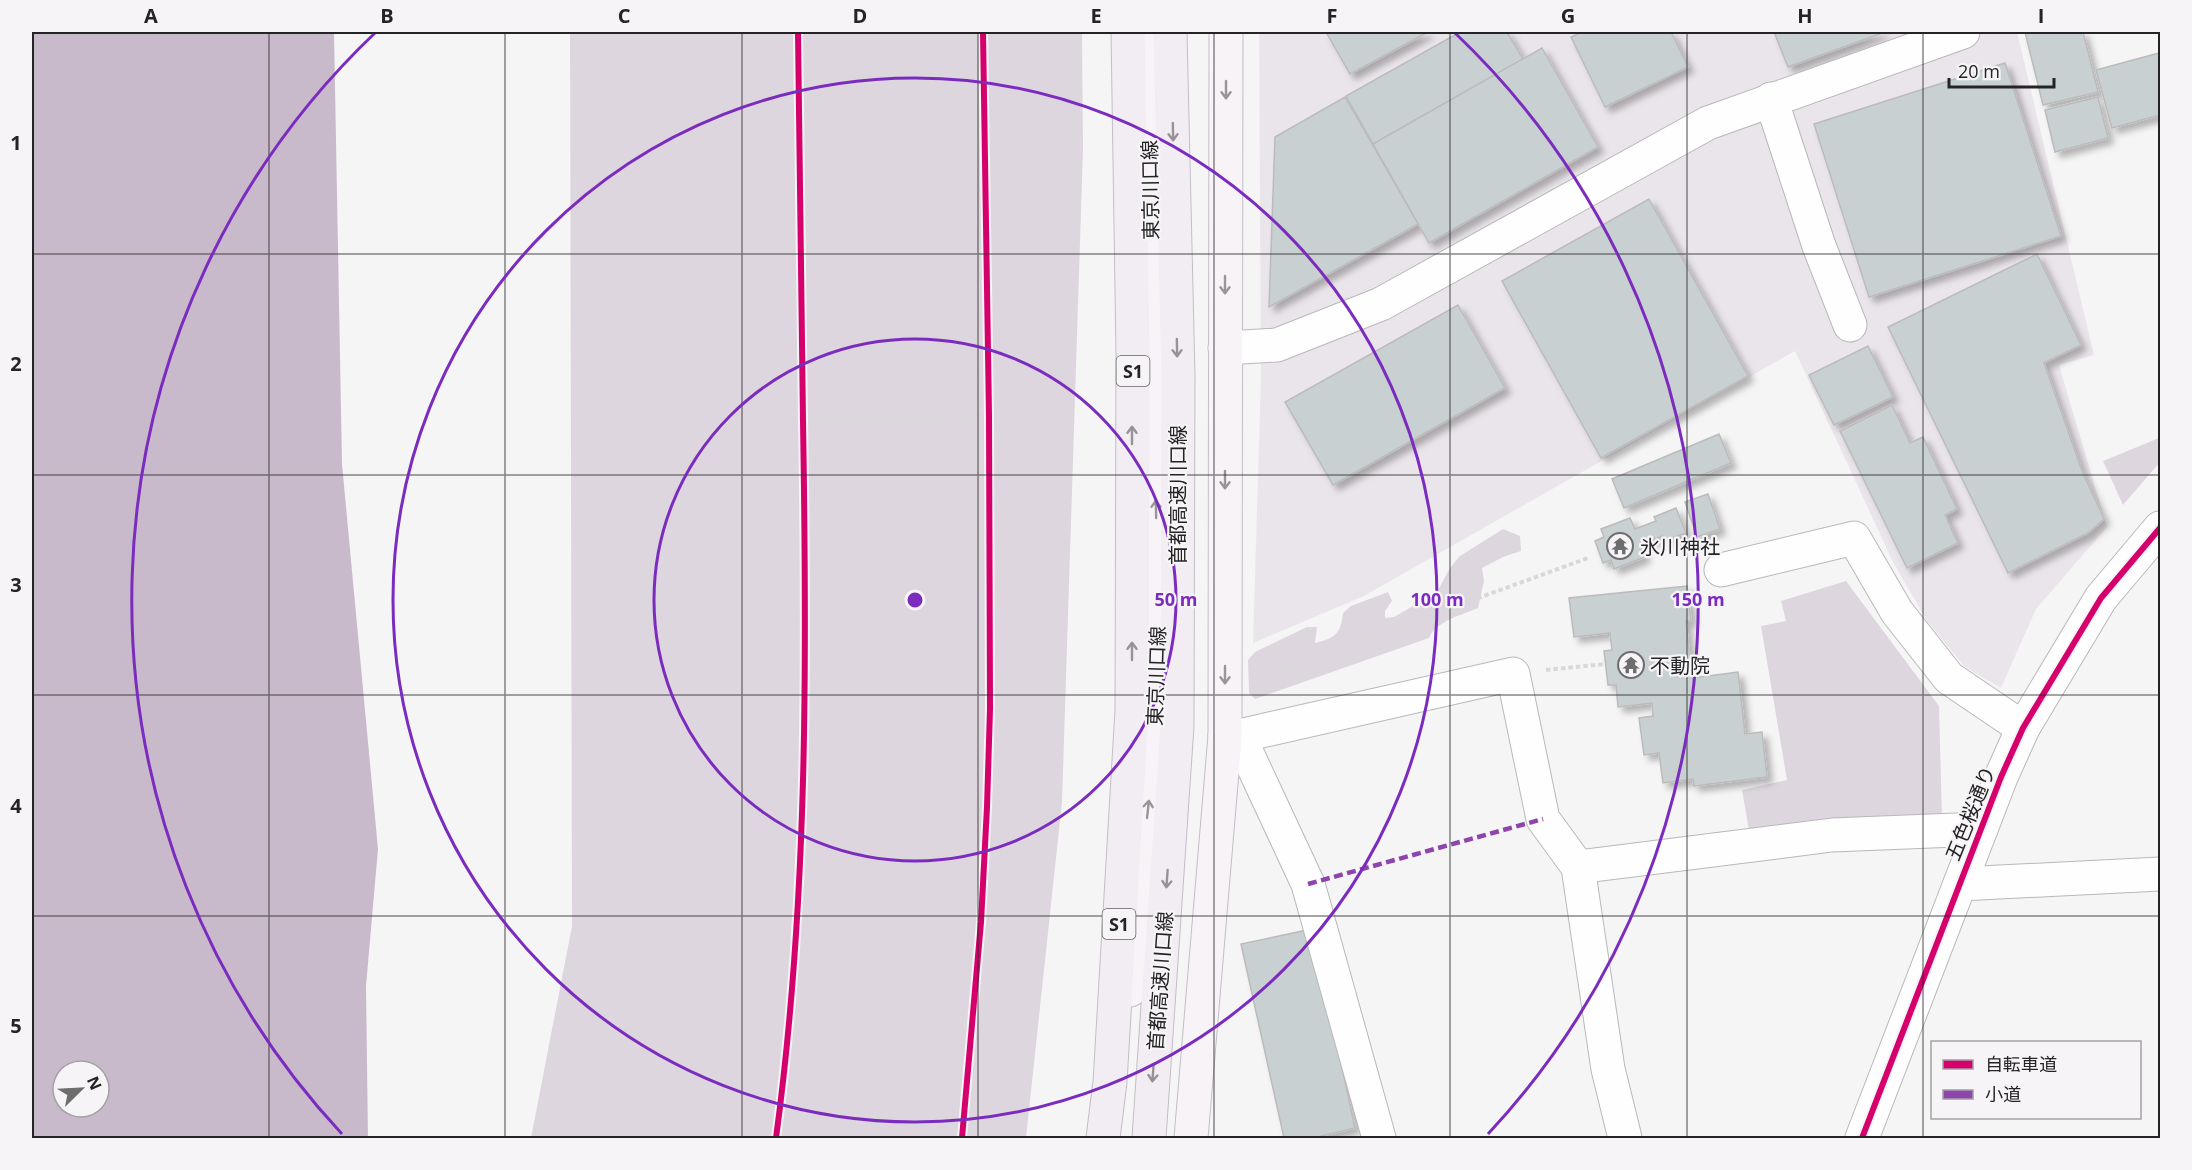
<svg xmlns="http://www.w3.org/2000/svg" width="2192" height="1170" font-family="'Open Sans','Noto Sans JP',sans-serif">
<defs>
<filter id="shadow"><feDropShadow dx="5.5" dy="5.5" stdDeviation="3" flood-color="#0004"/></filter>
</defs>
<rect width="100%" height="100%" fill="#f6f5f6"/>
<polygon fill="#eae5ea" points="1259,32 2017,32 2094,355 2059,365 2107,527 2036,609 2001,688 1965,667 1927,621 1893,562 1795,351 1364,596 1253,643 1261,377"/>
<g fill="#ddd6de">
<polygon points="570,32 1082,32 1083,149 1062,802 1026,1138 531,1138 572,926"/>
<polygon points="2159,438 2160,462 2123,505 2103,461"/>
<path d="M1503 529 1520 536 1521 551 1503 557 1482 568 1484 581 1478 608C1462 615 1436 621 1429 638L1255 699 1249 693 1248 660 1255 652 1307 627H1317L1315 643C1335 638 1341 634 1343 613L1351 606 1388 592 1392 601 1385 611V618L1394 617 1437 592 1450 568 1460 556Z"/>
<polygon points="1846,581 1939,706 1942,819 1750,836 1742,790 1787,780 1761,626 1786,621 1781,601"/>
</g>
<path fill="#c9bacb" fill-rule="evenodd" d="M32 32H334L342 464 378 849 366 986 368 1138H32ZM63 1071H99V1107H63Z"/>
<g fill="#c9d0d1" stroke="#bbbbbc" stroke-width="1.5" filter="url(#shadow)">
<polygon points="1326,32 1428,32 1350,74"/>
<polygon points="1460,32 1507,32 1523,59 1373,144 1346,96"/>
<polygon points="1582,32 1671,32 1688,67 1605,107 1571,37"/>
<polygon points="1774,32 1885,32 1788,67"/>
<polygon points="2025,32 2083,32 2098,92 2043,105"/>
<polygon points="1542,48 1598,147 1429,243 1373,144"/>
<polygon points="2159,53 2160,60 2160,115 2112,128 2096,70"/>
<polygon points="2005,63 2061,236 1869,297 1814,124"/>
<polygon points="1345,97 1418,224 1269,307 1275,137"/>
<polygon points="2098,97 2108,138 2055,152 2045,110"/>
<polygon points="1649,199 1748,376 1601,458 1502,281"/>
<polygon points="2037,254 2081,345 2044,363 2082,471 2104,519 2088,533 2008,573 1888,327"/>
<polygon points="1458,305 1505,388 1333,485 1285,402"/>
<polygon points="1868,346 1893,397 1834,425 1809,375"/>
<polygon points="1892,405 1910,443 1923,437 1957,509 1945,515 1958,543 1907,568 1840,431"/>
<polygon points="1719,434 1731,463 1624,508 1612,479"/>
<polygon points="1708,494 1720,529 1697,537 1685,502"/>
<polygon points="1676,508 1686,533 1664,541 1662,536 1640,545 1645,557 1614,569 1611,560 1603,563 1595,541 1604,537 1601,529 1630,518 1635,529 1656,521 1654,517"/>
<polygon points="1687,586 1691,621 1686,621 1692,678 1738,672 1745,734 1762,732 1767,777 1694,786 1693,779 1663,783 1659,753 1644,755 1639,718 1653,716 1652,703 1618,707 1616,685 1608,685 1604,651 1612,650 1610,633 1574,637 1569,598"/>
<polygon points="1312,929 1355,1128 1313,1138 1284,1138 1241,944"/>
</g>
<g fill="none" stroke-linecap="round" stroke-linejoin="round">
<defs>
<g id="minor">
<polyline points="1771,99 1819,246 1850,325"/>
<polyline points="1225,348 1277,345 1381,304 1708,123 1963,32"/>
<polyline points="1721,570 1854,538 1897,612 1949,678 2023,728"/>
<polyline points="1225,736 1239,736 1308,884 1379,1138"/>
<polyline points="1239,736 1513,674 1543,819 1578,867 1608,1069 1625,1138"/>
<polyline points="1578,867 1832,835 1981,829"/>
<polyline points="1960,884 2160,874"/>
<polyline points="1862,1138 2001,777 2023,728 2101,598 2160,528"/>
</g>
<g id="major">
<polyline points="1130,990 1159,688 1146,32"/>
<polyline points="1191,1138 1225,736 1226,32"/>
</g>
<g id="highway">
<polyline points="1103,1138 1110,1082 1132,710 1133,355 1128,32"/>
<polyline points="1149,1138 1177,726 1178,376 1170,32"/>
</g>
</defs>
<use href="#minor" stroke="#b9b8b9" stroke-width="35"/>
<use href="#major" stroke="#c4bdc6" stroke-width="35"/>
<use href="#highway" stroke="#c4bdc6" stroke-width="35"/>
<g stroke="#d9d8d9" stroke-width="4" stroke-dasharray="4.5 3" stroke-linecap="butt">
<polyline points="803,418 989,416"/>
<polyline points="1546,670 1605,664"/>
<polyline points="1259,678 1588,558"/>
</g>
<use href="#minor" stroke="#fefefe" stroke-width="33"/>
<use href="#major" stroke="#f7f3f7" stroke-width="33"/>
<use href="#highway" stroke="#f2ecf3" stroke-width="33"/>
<polyline stroke="#8e44ad" stroke-width="4.5" stroke-dasharray="9 4.5" stroke-linecap="butt" points="1308,884 1543,819"/>
<defs>
<g id="cycleway">
<path d="M776 1138C808 901 807 661 803 421 801 291 800 161 798 32"/>
<polyline points="962,1138 981,922 987,807 990,709 989,416 983,32"/>
<polyline points="1862,1138 2001,777 2023,728 2101,598 2160,528"/>
</g>
</defs>
<use href="#cycleway" stroke="#f6f4f7" stroke-width="10"/>
<use href="#cycleway" stroke="#d6006c" stroke-width="6"/>
</g>
<defs><path id="oneway-shaft" d="M-6 0H5M1.5-3L5.5 0L1.5 3" fill="none" stroke-width="1.6" stroke-linecap="round" stroke-linejoin="round" transform="scale(1.5)"/></defs>
<g stroke="#989698">
<use href="#oneway-shaft" transform="translate(1226 90) rotate(90)"/>
<use href="#oneway-shaft" transform="translate(1225 285) rotate(90)"/>
<use href="#oneway-shaft" transform="translate(1225 480) rotate(90)"/>
<use href="#oneway-shaft" transform="translate(1156 509) rotate(-91)"/>
<use href="#oneway-shaft" transform="translate(1225 675) rotate(90)"/>
<use href="#oneway-shaft" transform="translate(1148 809) rotate(-84)"/>
</g>
<g stroke="#969296">
<use href="#oneway-shaft" transform="translate(1173 132) rotate(89)"/>
<use href="#oneway-shaft" transform="translate(1177 348) rotate(89)"/>
<use href="#oneway-shaft" transform="translate(1132 435) rotate(-90)"/>
<use href="#oneway-shaft" transform="translate(1132 651) rotate(-90)"/>
<use href="#oneway-shaft" transform="translate(1167 879) rotate(94)"/>
<use href="#oneway-shaft" transform="translate(1153 1073) rotate(94)"/>
</g>
<path fill="none" stroke="#252425" stroke-width="1.5" stroke-opacity="0.55" d="M269 32V1138M505 32V1138M742 32V1138M978 32V1138M1214 32V1138M1450 32V1138M1687 32V1138M1923 32V1138M32 254H2160M32 475H2160M32 695H2160M32 916H2160"/>
<g fill="none" stroke="#7b2cbf" stroke-width="3">
<circle cx="915" cy="600" r="261"/>
<circle cx="915" cy="600" r="522"/>
<path d="M342 1134A783 783 0 0 1 376 32M1454 32A783 783 0 0 1 1488 1134"/>
</g>
<defs>
<symbol id="temple-ring" viewBox="-11 -11 22 22"><circle r="9.5" fill="#f6f4f7" stroke="#6e6d6e" stroke-width="1.5"/><path d="M0-6L5-2H3V0L6.5 2.5H4V6H1.5V3h-3V6H-4V2.5H-6.5L-3 0V-2H-5Z" fill="#6e6d6e"/></symbol>
</defs>
<g fill-rule="evenodd">
<use href="#temple-ring" x="1605" y="531" width="30" height="30"/>
<use href="#temple-ring" x="1616" y="650" width="30" height="30"/>
</g>
<g text-anchor="middle" dominant-baseline="central" stroke-width="4.5" stroke-linejoin="round" paint-order="stroke">
<g fill="#f6f4f7" stroke="#646264" stroke-width="1.5">
<rect x="1116.5" y="356" width="33" height="30" rx="4.5"/>
<rect x="1102.5" y="909" width="33" height="30" rx="4.5"/>
</g>
<g font-size="18" font-weight="bold" fill="#252425">
<text x="1133" y="371">S1</text>
<text x="1119" y="924">S1</text>
</g>
<g font-size="20" fill="#252425" stroke="#f6f4f7">
<text transform="translate(1150 190) rotate(-91)">東京川口線</text>
<text transform="translate(1177 495) rotate(-90)">首都高速川口線</text>
<text transform="translate(1156 676) rotate(-88)">東京川口線</text>
<text transform="translate(1970 813) rotate(-68)">五色桜通り</text>
<text transform="translate(1160 981) rotate(-86)">首都高速川口線</text>
</g>
<g font-size="20" fill="#252425" stroke="#f6f4f7" text-anchor="start">
<text x="1640" y="546">氷川神社</text>
<text x="1650" y="665">不動院</text>
</g>
</g>
<circle cx="915" cy="600" r="9" fill="#7b2cbf" stroke="#f6f4f7" stroke-width="3"/>
<g font-size="18" text-anchor="middle" font-weight="bold" fill="#7b2cbf" stroke="#f6f4f7" stroke-width="4.5" stroke-linejoin="round" paint-order="stroke">
<text x="1176" y="606">50 m</text>
<text x="1437" y="606">100 m</text>
<text x="1698" y="606">150 m</text>
</g>
<rect width="2192" height="1170" fill="none" stroke="#f6f4f7" stroke-width="66"/>
<rect x="1931" y="1041" width="210" height="78" fill="#f6f4f7" stroke="#a2a1a3" stroke-width="1.5"/>
<rect x="1943" y="1060" width="30" height="9" fill="#d6006c" stroke="#a2a1a3" stroke-width="1.5"/>
<text x="1985" y="1071" font-size="18" fill="#252425">自転車道</text>
<rect x="1943" y="1090" width="30" height="9" fill="#8e44ad" stroke="#a2a1a3" stroke-width="1.5"/>
<text x="1985" y="1101" font-size="18" fill="#252425">小道</text>
<g transform="translate(81 1089) rotate(66)"><circle r="28" fill="#f6f4f7" stroke="#a2a1a3" stroke-width="1.5"/>
<path d="M0-4.5L10 22L0 15L-10 22Z" fill="#6e6d6e"/>
<text y="-9" font-size="16" font-weight="bold" text-anchor="middle" fill="#252425">N</text>
</g>
<path d="M1949 78v9h105v-9" fill="none" stroke="#252425" stroke-width="3"/>
<text x="1958" y="78" font-size="18" fill="#252425" stroke="#f6f4f7" stroke-width="4.5" paint-order="stroke">20 m</text>
<rect x="33" y="33" width="2126" height="1104" fill="none" stroke="#252425" stroke-width="2"/>
<g font-size="20" text-anchor="middle" font-weight="bold" fill="#252425">
<text x="151" y="23">A</text>
<text x="387" y="23">B</text>
<text x="624" y="23">C</text>
<text x="860" y="23">D</text>
<text x="1096" y="23">E</text>
<text x="1332" y="23">F</text>
<text x="1568" y="23">G</text>
<text x="1805" y="23">H</text>
<text x="2041" y="23">I</text>
<text x="16" y="150">1</text>
<text x="16" y="371">2</text>
<text x="16" y="592">3</text>
<text x="16" y="813">4</text>
<text x="16" y="1033">5</text>
</g>
</svg>
